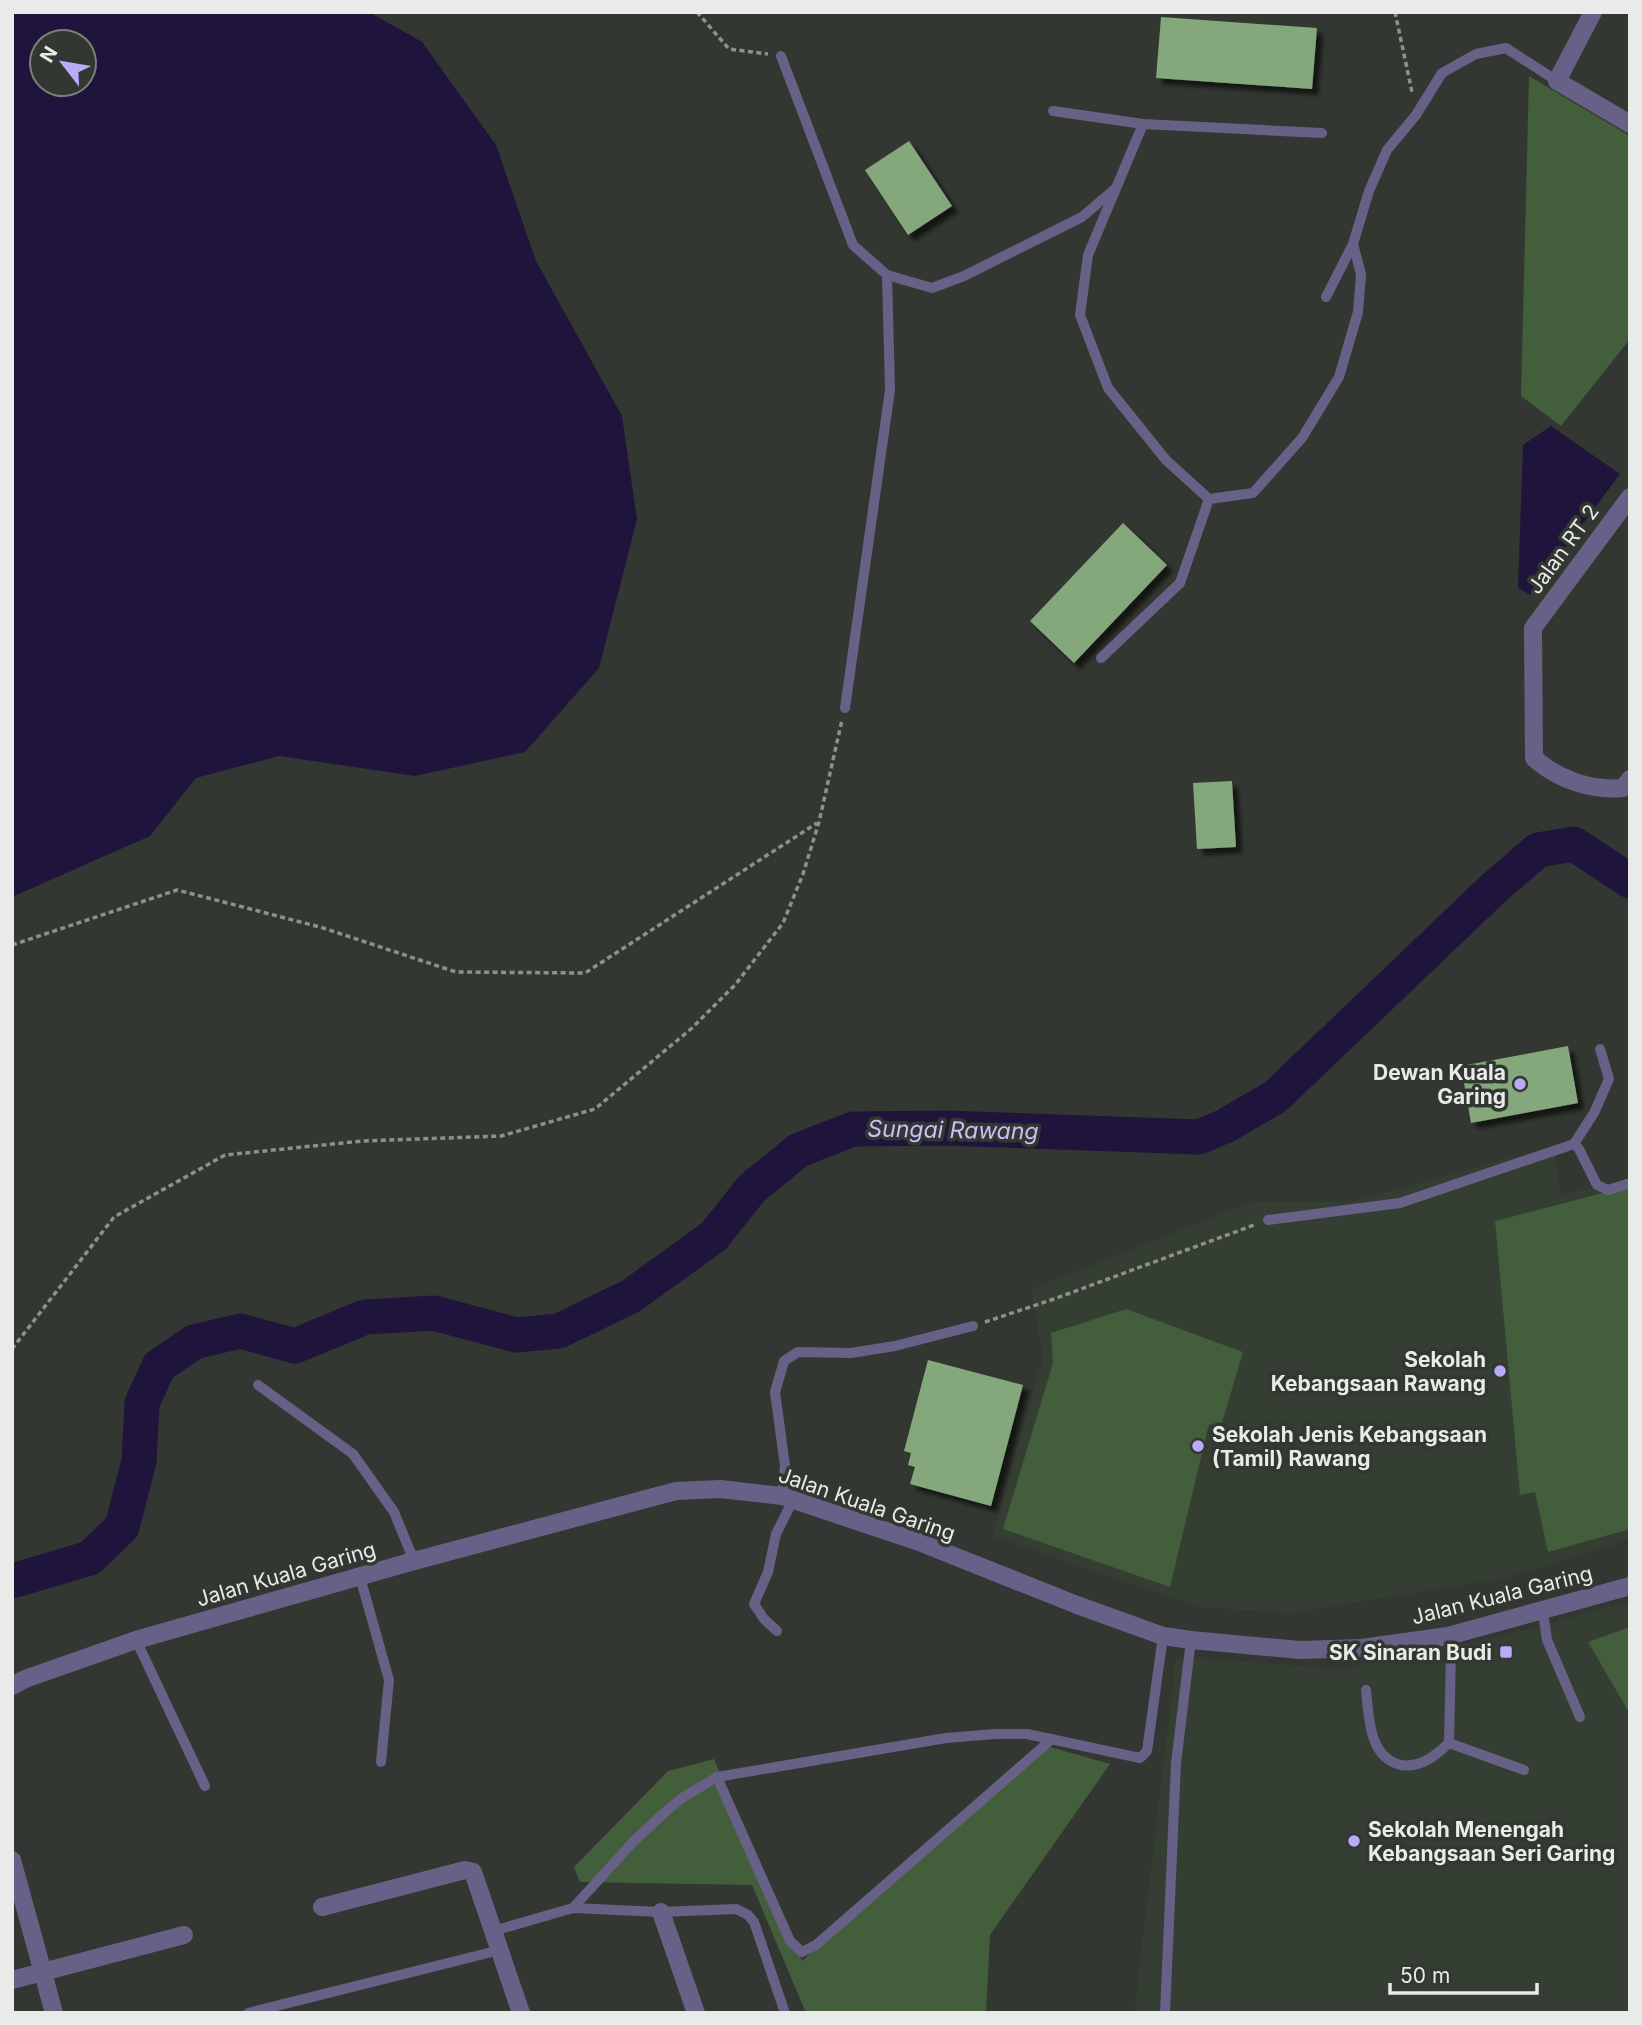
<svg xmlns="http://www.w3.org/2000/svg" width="1642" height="2025" font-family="Inter,sans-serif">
<defs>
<filter id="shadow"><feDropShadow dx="6" dy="6" stdDeviation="2" flood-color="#0009"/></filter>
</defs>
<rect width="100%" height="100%" fill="#323731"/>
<g fill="#353e32">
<polygon points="1553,1146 1561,1195 1630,1179 1630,1540 1502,1579 1290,1613 1200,1607 992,1536 1043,1357 1031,1289 1251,1202 1352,1202"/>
<polygon points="1630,1601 1630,2013 1134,2013 1176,1657 1344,1669 1513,1633"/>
</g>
<g fill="#435e3b">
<polygon points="1529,76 1630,136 1630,339 1561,426 1521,396"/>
<polygon points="1630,1186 1630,1529 1548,1552 1535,1492 1520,1495 1495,1221"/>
<polygon points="1126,1309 1243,1352 1221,1426 1209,1424 1170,1587 1003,1529 1053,1363 1051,1333"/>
<polygon points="1630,1627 1630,1714 1588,1642"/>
<polygon points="1047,1746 1110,1764 990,1935 986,2013 806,2013 752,1885 580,1882 574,1867 668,1771 714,1759 802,1961"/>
</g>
<g fill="#1f153c" fill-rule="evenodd">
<path d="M12 12H369L422 42 496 145 536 261 622 416 637 519 599 668 525 752 415 776 279 756 196 778 150 836 12 897ZM42 42H84V84H42Z"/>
<polygon points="1551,426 1620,474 1530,595 1518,588 1523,445"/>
</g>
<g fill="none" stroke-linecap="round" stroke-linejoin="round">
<polyline stroke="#1f153c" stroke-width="35" points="12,1581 90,1558 122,1527 139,1461 142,1403 159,1366 194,1342 240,1331 295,1346 365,1317 434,1313 516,1335 559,1331 631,1296 714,1236 752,1188 799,1150 853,1129 945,1128 1199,1137 1225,1126 1275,1097 1495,887 1538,850 1574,844 1630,881"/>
</g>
<g fill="#85a77c" filter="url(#shadow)">
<polygon points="1161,17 1317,28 1312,89 1156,78"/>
<polygon points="909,141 952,206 908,235 865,170"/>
<polygon points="1123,523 1167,565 1074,663 1030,621"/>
<polygon points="1232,781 1236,847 1197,849 1193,783"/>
<polygon points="1568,1046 1578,1103 1471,1123 1461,1066"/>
<polygon points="928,1360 1023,1385 991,1506 910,1484 915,1467 908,1465 911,1453 904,1451"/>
</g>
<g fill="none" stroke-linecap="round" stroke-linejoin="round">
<g stroke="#8d918c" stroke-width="3.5" stroke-dasharray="5 3.5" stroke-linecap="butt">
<polyline points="697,12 729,49 768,54"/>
<polyline points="1395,12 1412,92"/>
<polyline points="12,945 177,890 320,927 456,972 585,973 817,823"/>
<polyline points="985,1322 1054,1299 1254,1225"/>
<polyline points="12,1349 114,1217 225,1155 362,1141 501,1136 595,1109 692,1028 735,985 783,923 803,874 819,822 842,720"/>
</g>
<g stroke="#686187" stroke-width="10">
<polyline points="781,56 853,245 887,275 932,288 964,276 1082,217 1116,188"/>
<polyline points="1053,111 1143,124 1322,133"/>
<polyline points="1143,124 1088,255 1080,315 1108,388 1166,460 1209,499"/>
<polyline points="1326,297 1353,244 1369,191 1387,150 1416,115 1442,73 1476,54 1506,48 1557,81"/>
<polyline points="1101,658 1180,583 1209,499 1253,493 1302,438 1339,377 1358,312 1361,274 1353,244"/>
<polyline points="845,708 890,390 887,275"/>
<polyline points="1574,1144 1594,1113 1609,1079 1600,1049"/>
<polyline points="1268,1220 1400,1203 1574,1144 1579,1149 1597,1185 1608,1190 1630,1183"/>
<polyline points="258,1385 353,1454 394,1512 414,1561"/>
<polyline points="782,1496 785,1466 775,1392 784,1361 798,1352 851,1353 895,1346 973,1326"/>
<polyline points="360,1577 389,1680 381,1762"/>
<polyline points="1543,1612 1547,1640 1580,1717"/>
<polyline points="777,1631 764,1619 754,1604 768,1572 776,1534 793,1500"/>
<polyline points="136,1640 205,1786"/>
<path d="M1366 1690C1369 1718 1369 1758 1401 1765 1421 1768 1435 1756 1449 1743L1451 1652 1448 1636"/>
<polyline points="1449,1743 1524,1770"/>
<polyline points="717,1777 790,1941 802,1952 816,1945 1052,1739"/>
<polyline points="573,1908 633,1842 664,1813 682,1798 717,1777 946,1738 995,1734 1027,1734 1140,1758 1147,1751 1163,1636"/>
<polyline points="493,1931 573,1908 661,1912 736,1909 748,1915 754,1922 785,2013"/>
<polyline points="248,2013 500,1950"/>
<polyline points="1165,2013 1176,1763 1191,1640"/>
</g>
<g stroke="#686187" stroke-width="18">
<polyline points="1593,12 1557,81 1630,124"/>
<path d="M1630 497 1533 628 1534 758C1557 779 1591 791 1623 788L1630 779"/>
<polyline points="12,1860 54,2013"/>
<polyline points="322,1907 465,1870 473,1872 521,2013"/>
<polyline points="661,1912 696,2013"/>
<polyline points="12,1980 184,1935"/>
</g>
<polyline stroke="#686187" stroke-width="18" points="12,1686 25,1679 136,1640 414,1561 676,1491 720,1489 782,1496 919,1542 1077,1605 1163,1636 1191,1640 1300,1650 1362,1648 1448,1636 1630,1586"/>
</g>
<g fill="#b9abf7" stroke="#323731" stroke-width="2.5">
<circle cx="1520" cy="1084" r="7"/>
<circle cx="1500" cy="1371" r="7"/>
<circle cx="1198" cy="1446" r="7"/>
<rect x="1499" y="1645" width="14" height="14" rx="3.5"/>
<circle cx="1354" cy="1841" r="7"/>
</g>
<g text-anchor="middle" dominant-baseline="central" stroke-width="7" stroke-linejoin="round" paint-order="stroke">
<g font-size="21" fill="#e8ebe7" stroke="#323731">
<text transform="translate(1563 549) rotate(-54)">Jalan RT 2</text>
<text transform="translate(867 1504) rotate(19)">Jalan Kuala Garing</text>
<text transform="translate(286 1574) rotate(-16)">Jalan Kuala Garing</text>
<text transform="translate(1502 1595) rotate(-14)">Jalan Kuala Garing</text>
</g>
<g font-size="21" font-weight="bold" fill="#e8ebe7" stroke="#323731" text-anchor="end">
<text x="1506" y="1072">Dewan Kuala<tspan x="1506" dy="24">Garing</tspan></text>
<text x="1486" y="1359">Sekolah<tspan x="1486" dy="24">Kebangsaan Rawang</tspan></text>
<text x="1212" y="1434" text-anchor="start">Sekolah Jenis Kebangsaan<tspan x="1212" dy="24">(Tamil) Rawang</tspan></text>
<text x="1492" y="1652">SK Sinaran Budi</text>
<text x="1368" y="1829" text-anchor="start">Sekolah Menengah<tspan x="1368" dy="24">Kebangsaan Seri Garing</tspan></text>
</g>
<g font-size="23" font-style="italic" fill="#c9bffa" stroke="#323731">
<text transform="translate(953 1130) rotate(1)">Sungai Rawang</text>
</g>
</g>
<rect width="1642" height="2025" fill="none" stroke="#e8ebe7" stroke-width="28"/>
<g transform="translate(63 63) rotate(301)"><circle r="33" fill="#323731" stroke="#7b7f7a" stroke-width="2"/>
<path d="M0-5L12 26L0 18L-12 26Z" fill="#b9abf7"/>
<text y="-10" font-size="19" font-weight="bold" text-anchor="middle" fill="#e8ebe7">N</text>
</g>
<path d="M1390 1983v10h147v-10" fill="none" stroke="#e8ebe7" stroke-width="3.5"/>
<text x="1400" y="1983" font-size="21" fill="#e8ebe7" stroke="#323731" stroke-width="5" paint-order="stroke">50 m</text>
</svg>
